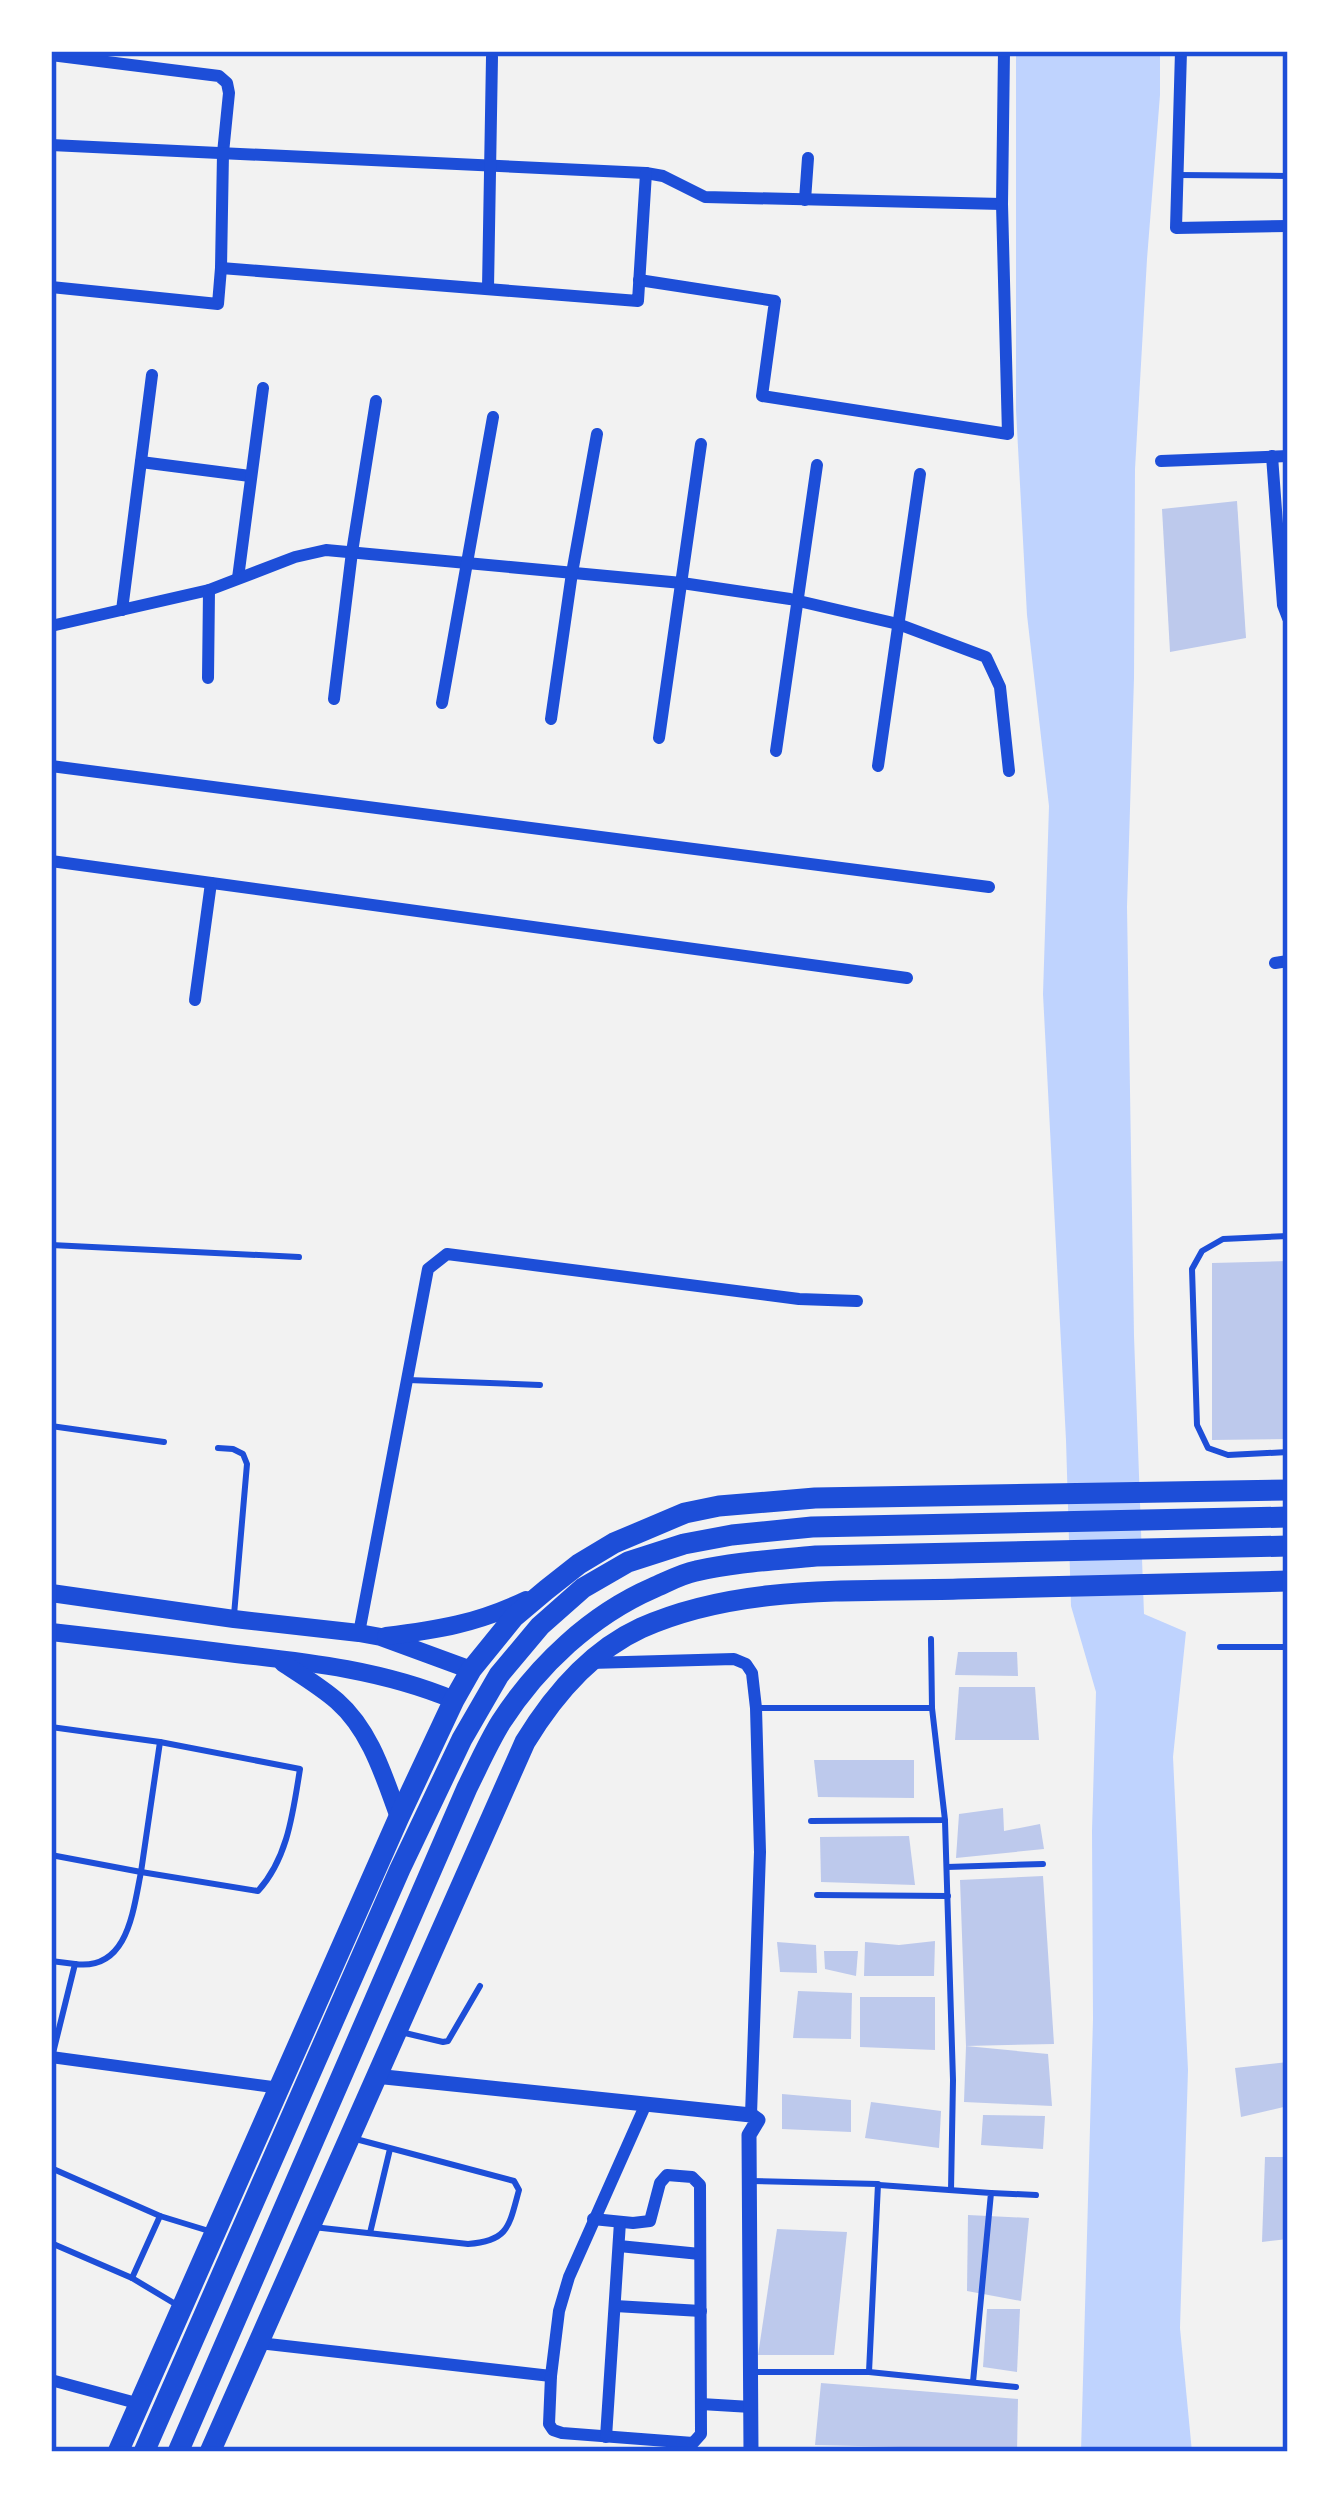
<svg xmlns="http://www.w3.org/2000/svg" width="1339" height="2503" font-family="Rubik,sans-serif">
<rect width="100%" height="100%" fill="#f2f2f2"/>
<polygon fill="#bfd3fe" points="1016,51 1160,51 1160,95 1147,259 1135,469 1134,678 1127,907 1134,1336 1144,1614 1186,1632 1173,1757 1188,2070 1180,2328 1192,2452 1081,2452 1093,2019 1092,1831 1096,1692 1071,1606 1066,1440 1043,994 1049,806 1027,615 1016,410"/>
<g fill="#bdc9ec">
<polygon points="1237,501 1246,638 1170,652 1162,509"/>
<polygon points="1288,1261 1288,1439 1212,1440 1212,1263"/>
<polygon points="958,1652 1017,1652 1018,1676 955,1675"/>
<polygon points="959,1687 1035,1687 1039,1740 955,1740"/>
<polygon points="814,1760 914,1760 914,1798 818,1797"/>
<polygon points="1003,1808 1004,1831 1040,1824 1044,1849 956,1858 959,1814"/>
<polygon points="909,1836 915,1885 821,1882 820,1837"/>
<polygon points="1043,1876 1054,2044 966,2046 1048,2054 1052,2106 964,2102 966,2046 960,1880"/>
<polygon points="935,1941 934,1976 864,1976 865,1942 899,1945"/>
<polygon points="777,1942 816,1945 817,1973 780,1972"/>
<polygon points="824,1951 858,1951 856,1976 825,1969"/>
<polygon points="798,1991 852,1993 851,2039 793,2038"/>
<polygon points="860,1997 935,1997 935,2050 860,2047"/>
<polygon points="1288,2062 1288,2106 1241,2117 1235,2068"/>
<polygon points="782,2094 851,2100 851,2132 782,2129"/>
<polygon points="871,2102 941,2111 939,2148 865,2138"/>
<polygon points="983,2115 1045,2116 1043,2149 981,2145"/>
<polygon points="1265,2157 1288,2157 1288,2239 1262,2242"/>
<polygon points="968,2215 1029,2218 1021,2301 967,2291"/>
<polygon points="777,2229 847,2232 834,2355 758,2355"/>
<polygon points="987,2309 1020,2309 1017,2372 983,2367"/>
<polygon points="821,2383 1018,2399 1017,2452 901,2452 901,2447 815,2445"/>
</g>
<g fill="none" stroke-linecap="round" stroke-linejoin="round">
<g stroke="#1d4ed8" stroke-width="6">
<polyline points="1178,175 1288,176"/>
<polyline points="1288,1236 1223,1239 1202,1251 1192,1269 1197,1425 1208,1448 1228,1455 1288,1452"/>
<polyline points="51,1245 299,1257"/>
<polyline points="408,1380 540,1385"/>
<polyline points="51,1426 164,1442"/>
<polyline points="218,1448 233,1449 243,1454 247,1464 234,1615"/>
<polyline points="931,1639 932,1708"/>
<polyline points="1220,1647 1288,1647"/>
<polyline points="756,1708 932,1708 945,1820 811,1821"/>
<path d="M51 1727 160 1742 300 1769C293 1812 288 1858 258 1891L141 1872C133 1911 128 1971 75 1964L52 2057"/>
<polyline points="945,1821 953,2080 951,2190"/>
<polyline points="51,1855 141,1872 160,1742"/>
<polyline points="947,1867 1043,1864"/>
<polyline points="817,1895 948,1896"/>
<polyline points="51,1961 75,1964"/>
<polyline points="405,2033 443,2042 448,2041 480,1986"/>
<polyline points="51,2168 160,2216 209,2231"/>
<polyline points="750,2181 878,2184 869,2372 754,2372"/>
<polyline points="879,2185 991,2193 973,2382"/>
<polyline points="991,2193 1036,2195"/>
<path d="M313 2227 468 2244C509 2241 509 2226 519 2190L514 2181 352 2138"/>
<polyline points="370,2233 390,2149"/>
<polyline points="51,2243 132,2278 177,2305"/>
<polyline points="132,2278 160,2216"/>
<polyline points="869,2372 1016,2387"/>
</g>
<g stroke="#1d4ed8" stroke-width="12">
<polyline points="1181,51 1176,228 1288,226"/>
<polyline points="51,55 219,76 227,83 229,93 223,153 221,268 218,304 51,287"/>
<polyline points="51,145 646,173 663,176 705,197 1002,204"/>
<polyline points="805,200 808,158"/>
<polyline points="221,268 638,301 646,173"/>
<polyline points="639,280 775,301 762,396 1008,434 1002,204 1004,51"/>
<polyline points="488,288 492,57"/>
<polyline points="1272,456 1283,605 1288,618"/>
<polyline points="1161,461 1288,456"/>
<polyline points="141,462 250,476"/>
<polyline points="238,578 263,388"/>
<polyline points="122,610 152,375"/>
<polyline points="51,626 209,590 295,557 326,550 682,583 790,599 898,624 986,657 1000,687 1009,771"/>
<polyline points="208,678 209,590"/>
<polyline points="334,699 352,552 376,401"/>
<polyline points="442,703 493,417"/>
<polyline points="551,719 572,573 597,434"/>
<polyline points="659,738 701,444"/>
<polyline points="776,751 817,465"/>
<polyline points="51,766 989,887"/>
<polyline points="878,766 920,474"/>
<polyline points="51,861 907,978"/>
<polyline points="1275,963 1288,961"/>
<polyline points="195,1000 211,883"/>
<polyline points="359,1633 428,1269 447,1254 799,1299 857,1301"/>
<polyline points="590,1663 734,1659 746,1664 752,1673 756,1708 760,1852 751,2115"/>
<polyline points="51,2057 280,2088"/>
<polyline points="619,2246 700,2254"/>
<polyline points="615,2306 701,2311"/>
<polyline points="259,2343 551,2376 559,2311 569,2277 645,2106"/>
<polyline points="551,2376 549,2424 553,2430 562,2433 693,2443 701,2434 700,2185 692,2177 667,2175 660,2183 650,2221 633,2223 593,2219"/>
<polyline points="51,2380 140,2404"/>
<polyline points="701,2404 751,2407"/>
<polyline points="606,2437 620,2222"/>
</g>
<polyline stroke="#1d4ed8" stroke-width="15" points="375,2076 751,2115 758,2120 749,2135 751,2452"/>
<g stroke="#1d4ed8" stroke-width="18">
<polyline points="51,1593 234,1619 359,1633 381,1637 471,1670"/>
<path d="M51 1632C113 1639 174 1646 236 1654 310 1662 385 1671 454 1700"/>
<path d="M386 1636C438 1630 478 1623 526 1600"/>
<path d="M283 1663C301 1675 321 1687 337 1701 371 1731 384 1777 399 1817"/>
</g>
<g stroke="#1d4ed8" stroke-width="21">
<polyline points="118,2452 399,1817 454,1700 471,1670 514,1617 546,1590 579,1564 614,1543 685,1513 719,1506 815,1498 1288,1490"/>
<polyline points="144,2452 400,1869 462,1739 499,1675 540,1626 583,1588 628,1562 684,1544 732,1535 812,1527 1288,1517"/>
<path d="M178 2452 467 1788C478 1766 488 1743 501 1722 538 1665 591 1615 653 1588 667 1582 681 1574 696 1571 735 1562 776 1560 816 1556L1288 1546"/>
<path d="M210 2452 525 1742C553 1696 591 1651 641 1628 740 1584 852 1592 958 1589 1068 1586 1178 1583 1288 1581"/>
</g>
</g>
<rect width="1339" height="2503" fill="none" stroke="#ffffff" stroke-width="108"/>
<rect x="54" y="54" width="1231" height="2395" fill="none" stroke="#1d4ed8" stroke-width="4.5"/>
</svg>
